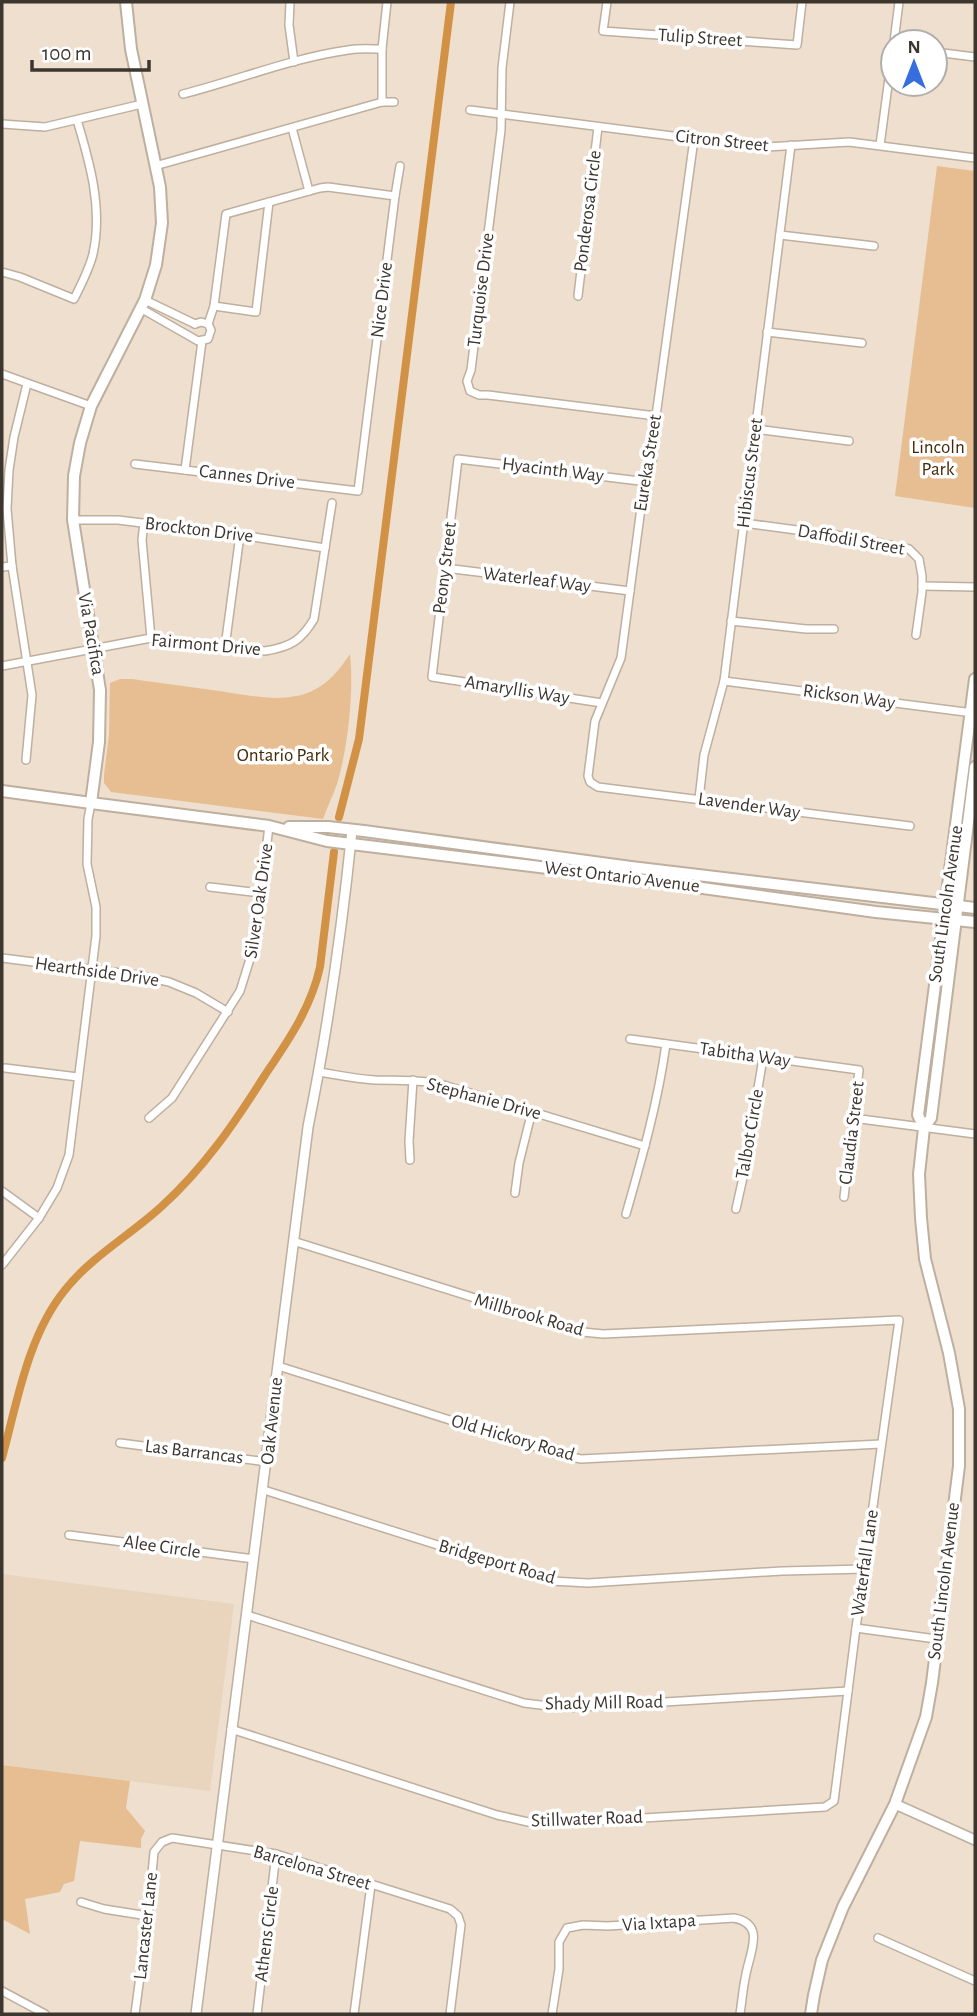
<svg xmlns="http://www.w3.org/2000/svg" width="977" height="2016" font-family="'Alegreya Sans',sans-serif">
<rect width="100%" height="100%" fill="#eedfce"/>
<polygon fill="#e9d4bd" points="2,1574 234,1604 210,1791 2,1765"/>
<g fill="#e7be92">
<polygon points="937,166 975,171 975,508 895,496"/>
<path d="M350 654C354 692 348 747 337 784 333 796 327 807 323 819L111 792 104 783V775L109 735 110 683 120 679H132C158 683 185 686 212 690 243 694 282 705 312 691 329 683 340 669 350 654Z"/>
<polygon points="2,1765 130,1781 126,1808 145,1831 141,1839 141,1848 80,1841 74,1881 64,1884 60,1892 25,1899 30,1934 2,1919"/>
</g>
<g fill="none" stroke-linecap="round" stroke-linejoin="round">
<g stroke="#d29245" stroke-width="8">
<polyline points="339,817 359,739 451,2"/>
<path d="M2 1458C17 1403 28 1335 65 1290 91 1257 129 1236 161 1207 204 1168 234 1124 265 1075 288 1041 311 1008 320 967L334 852"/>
</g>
<defs>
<g id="minor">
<polyline points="290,2 289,25 294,62"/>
<polyline points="510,2 502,68 501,130 471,370 467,381 470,391 479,395 488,395 656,416"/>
<polyline points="607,2 603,31 797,45 802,2"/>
<polyline points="894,42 899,2"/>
<polyline points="935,52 975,57"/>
<path d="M183 94C238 80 292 58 348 50 359 48 371 49 382 49"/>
<polyline points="382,102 382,49 387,2"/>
<polyline points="470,110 742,145 767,147 849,142 975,158"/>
<polyline points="2,124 45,127 142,104"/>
<polyline points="292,128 309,191"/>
<polyline points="694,139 656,416 652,464 641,508 621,658 595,721 588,776 590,782 598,787 910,826"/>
<polyline points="880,145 893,48"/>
<polyline points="155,166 382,102 394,102"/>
<polyline points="395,196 400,166"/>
<polyline points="780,235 874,246"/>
<path d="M2 272 20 277 74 299C81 285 89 270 93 254 103 209 90 163 77 120"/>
<polyline points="578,296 598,127"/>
<polyline points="145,300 195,324"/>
<polyline points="214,306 256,312 269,202"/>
<polyline points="142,309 198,341 208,339 211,330 208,324 201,322 195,324"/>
<polyline points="767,332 862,343"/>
<polyline points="2,374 91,406"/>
<polyline points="755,429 849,441"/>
<polyline points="135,464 358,491 395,196 328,187 320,188 226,214 214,306 208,324"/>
<polyline points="185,470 202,341"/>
<polyline points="73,520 118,520 240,535 325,548"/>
<polyline points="144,523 142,540 151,638"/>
<polyline points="744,523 849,537 909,549 919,559 922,576 922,592 916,635"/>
<polyline points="2,567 12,566"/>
<polyline points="445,568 630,591"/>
<polyline points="922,586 975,587"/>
<polyline points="731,621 806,629 834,629"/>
<polyline points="225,647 240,535"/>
<path d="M2 666 151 638 265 651C290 647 301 641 314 619L332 503"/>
<polyline points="724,681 973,713"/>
<polyline points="602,703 432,677 458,459 648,482"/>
<polyline points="26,760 32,695 12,566 7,509 9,470 14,437 27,384"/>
<polyline points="699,799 704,755 724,681 791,145"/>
<polyline points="210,887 261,893"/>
<polyline points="2,958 137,975 169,982 196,993 228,1012"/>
<polyline points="630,1039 859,1070 844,1197"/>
<polyline points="5,1068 78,1077"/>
<path d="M319 1072C338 1075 356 1079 375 1080 397 1080 416 1080 437 1083L645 1146"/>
<polyline points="149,1118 172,1098 240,991 255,943 269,826"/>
<polyline points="853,1118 975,1134"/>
<polyline points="410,1160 409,1141 413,1080"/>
<polyline points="2,1191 39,1218"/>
<polyline points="515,1193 519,1163 532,1111"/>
<polyline points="736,1209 744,1173 763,1058"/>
<path d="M626 1214C642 1158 658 1102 666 1044"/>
<polyline points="2,1265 39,1218 57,1188 69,1155 96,936 96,907 87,864 88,819 91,803"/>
<polyline points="278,1366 558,1454 581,1459 881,1444"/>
<polyline points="120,1443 267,1462"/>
<polyline points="264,1490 551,1581 588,1583 782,1571 865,1569"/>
<polyline points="69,1535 254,1559"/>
<polyline points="247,1615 524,1703 565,1708 848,1691"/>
<polyline points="856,1628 936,1639"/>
<polyline points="231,1729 497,1815 528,1822 560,1823 825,1807 834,1801 856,1628 899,1320 603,1334 583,1332 293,1241"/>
<polyline points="81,1902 104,1909 148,1916"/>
<polyline points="878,1938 975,1981"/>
<polyline points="2,1991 45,2014"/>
<polyline points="135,2014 148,1916 154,1852 162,1842 172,1838 276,1854 450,1909 458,1916 461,1925 450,2014"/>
<polyline points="257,2014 276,1854"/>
<polyline points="354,2014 371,1885"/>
<path d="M552 2014 559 1969V1942L567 1928 583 1925 608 1926 734 1918C766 1924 750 1952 746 1974 743 1987 742 2001 740 2014"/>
</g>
<g id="tertiary">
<polyline points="895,1804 975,1840"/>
<path d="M196 2014 308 1127C328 1028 342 929 352 830"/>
</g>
<g id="secondary">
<polyline points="2,791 91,803"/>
<polyline points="924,1128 918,1115 975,679"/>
<polyline points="811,2014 814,1995 822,1960 843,1907 895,1804 926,1717 932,1683 959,1466 959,1409 949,1353 925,1259 921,1218 919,1174 924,1128 931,1118 975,767"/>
</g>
<g id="primary">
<polyline points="126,2 131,49 160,187 162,223 156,265 145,300 91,406 80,443 74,476 73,520 100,690 99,742 91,803 269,826 327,841 630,878 876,912 975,922"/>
<polyline points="289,827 328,827 364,831 631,867 975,908"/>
</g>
</defs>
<use href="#minor" stroke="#beaf9f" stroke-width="10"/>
<use href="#tertiary" stroke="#beaf9f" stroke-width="12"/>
<use href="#secondary" stroke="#beaf9f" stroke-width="14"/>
<use href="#primary" stroke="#beaf9f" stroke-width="14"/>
<use href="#minor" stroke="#fff" stroke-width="7"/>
<use href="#tertiary" stroke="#fff" stroke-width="9"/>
<use href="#secondary" stroke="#fff" stroke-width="10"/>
<use href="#primary" stroke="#fff" stroke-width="10"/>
</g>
<g text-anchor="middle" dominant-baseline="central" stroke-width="7" stroke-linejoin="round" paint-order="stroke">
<g font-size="19" fill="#3c362f" stroke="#fff">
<text transform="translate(700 38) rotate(4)">Tulip Street</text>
<text transform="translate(722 141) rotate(6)">Citron Street</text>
<text transform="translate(588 211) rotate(-83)">Ponderosa Circle</text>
<text transform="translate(481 290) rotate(-83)">Turquoise Drive</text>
<text transform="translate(382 300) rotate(-83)">Nice Drive</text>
<text transform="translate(648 463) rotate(-81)">Eureka Street</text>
<text transform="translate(553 470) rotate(7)">Hyacinth Way</text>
<text transform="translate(750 473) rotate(-83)">Hibiscus Street</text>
<text transform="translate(247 477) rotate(7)">Cannes Drive</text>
<text transform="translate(199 530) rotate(7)">Brockton Drive</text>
<text transform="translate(851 540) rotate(10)">Daffodil Street</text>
<text transform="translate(445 568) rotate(-83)">Peony Street</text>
<text transform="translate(537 580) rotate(7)">Waterleaf Way</text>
<text transform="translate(91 634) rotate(80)">Via Pacifica</text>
<text transform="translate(206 645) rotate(5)">Fairmont Drive</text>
<text transform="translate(517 690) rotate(9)">Amaryllis Way</text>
<text transform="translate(849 697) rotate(8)">Rickson Way</text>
<text transform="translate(749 806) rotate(8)">Lavender Way</text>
<text transform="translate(622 877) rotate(7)">West Ontario Avenue</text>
<text transform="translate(259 901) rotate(-82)">Silver Oak Drive</text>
<text transform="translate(946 904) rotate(-82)">South Lincoln Avenue</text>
<text transform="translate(97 972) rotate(8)">Hearthside Drive</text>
<text transform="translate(745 1055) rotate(8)">Tabitha Way</text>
<text transform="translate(484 1099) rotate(15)">Stephanie Drive</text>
<text transform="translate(852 1133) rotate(-83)">Claudia Street</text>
<text transform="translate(750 1134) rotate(-80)">Talbot Circle</text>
<text transform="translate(529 1315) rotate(16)">Millbrook Road</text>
<text transform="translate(272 1421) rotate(-84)">Oak Avenue</text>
<text transform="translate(513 1438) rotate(16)">Old Hickory Road</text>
<text transform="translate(194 1452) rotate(7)">Las Barrancas</text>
<text transform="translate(162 1547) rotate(8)">Alee Circle</text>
<text transform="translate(497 1562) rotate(16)">Bridgeport Road</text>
<text transform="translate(865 1563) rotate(-82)">Waterfall Lane</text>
<text transform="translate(944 1581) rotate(-83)">South Lincoln Avenue</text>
<text transform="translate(604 1703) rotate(-1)">Shady Mill Road</text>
<text transform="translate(587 1819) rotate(-2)">Stillwater Road</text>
<text transform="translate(312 1868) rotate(16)">Barcelona Street</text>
<text transform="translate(659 1923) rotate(-4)">Via Ixtapa</text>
<text transform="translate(146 1926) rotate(-84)">Lancaster Lane</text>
<text transform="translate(267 1934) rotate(-83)">Athens Circle</text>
</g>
<g font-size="19" fill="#442a08" stroke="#fff">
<text x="938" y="447">Lincoln<tspan x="938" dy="22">Park</tspan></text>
<text x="283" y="755">Ontario Park</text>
</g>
</g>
<rect width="977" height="2016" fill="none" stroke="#3c362f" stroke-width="7"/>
<g transform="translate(914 63)"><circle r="33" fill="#ffffff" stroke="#b1afac" stroke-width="2"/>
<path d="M0-5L12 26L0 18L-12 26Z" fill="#366edd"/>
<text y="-10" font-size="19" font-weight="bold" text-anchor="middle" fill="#3c362f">N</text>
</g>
<path d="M32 60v10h117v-10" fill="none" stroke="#3c362f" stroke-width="3.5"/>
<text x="42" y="60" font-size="21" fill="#3c362f" stroke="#ffffff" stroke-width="5" paint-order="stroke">100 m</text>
</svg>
